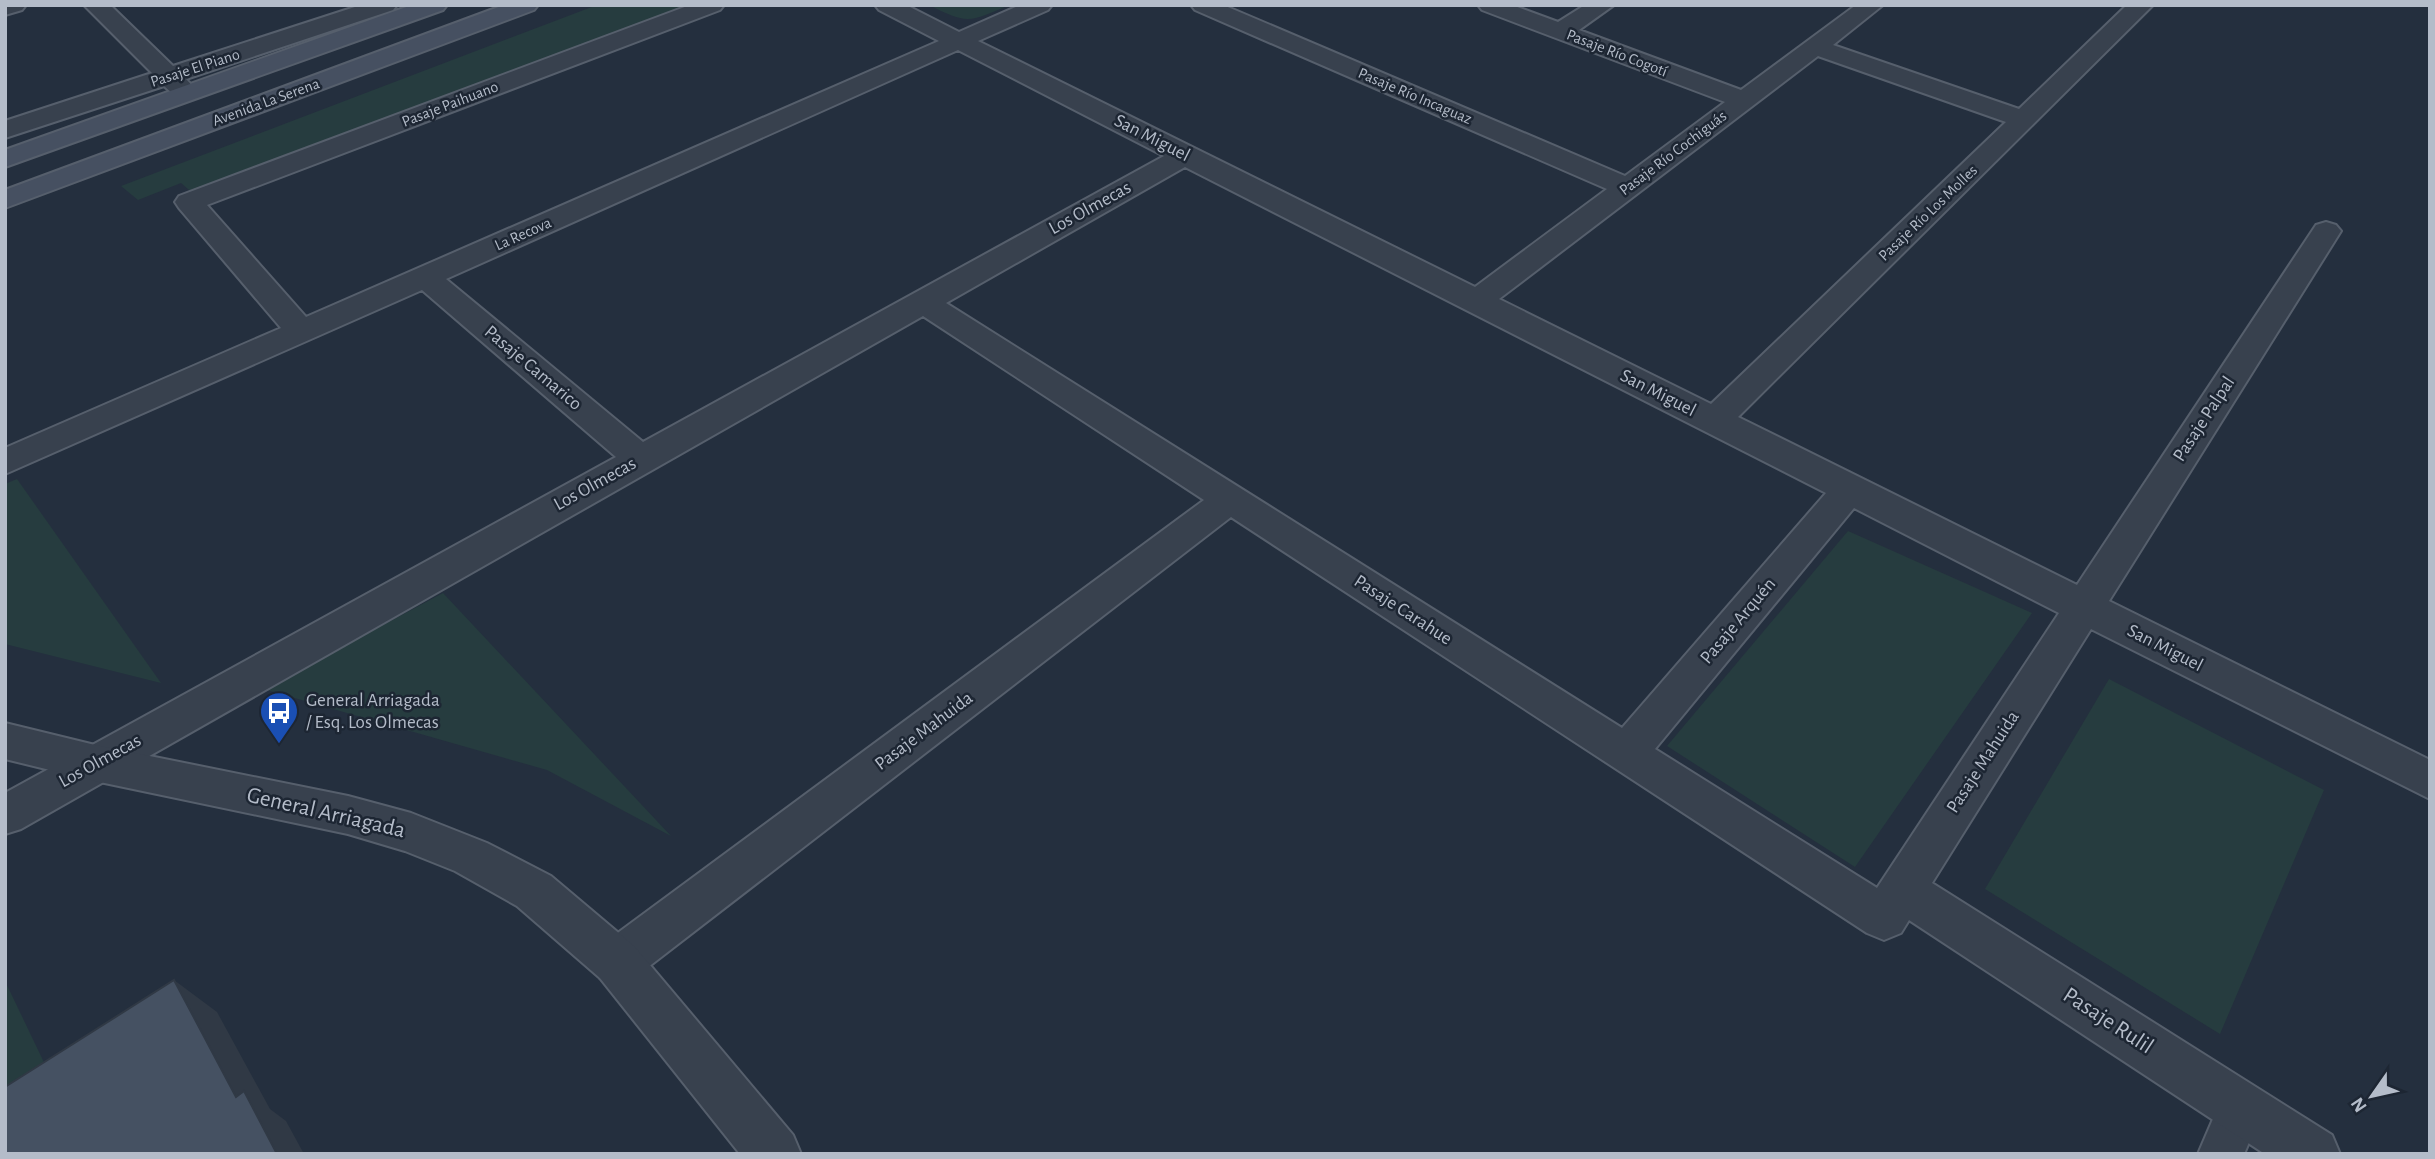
<svg xmlns="http://www.w3.org/2000/svg" width="2435" height="1159" font-family="'Alegreya Sans',sans-serif">
<rect width="100%" height="100%" fill="#242f3e"/>
<g fill="#263c3f">
<polygon points="597,5 693,5 195,195 181,183 138,200 121,186"/>
<path d="M929 5H1009C970 22 968 25 929 5Z"/>
<polygon points="17,479 161,683 5,644 5,484"/>
<polygon points="1848,531 2032,613 1855,867 1667,746"/>
<polygon points="443,593 671,836 547,770 263,689"/>
<polygon points="2109,679 2324,790 2220,1034 1985,889"/>
<polygon points="5,981 51,1077 5,1107"/>
</g>
<g fill="none" stroke-linecap="round" stroke-linejoin="round">
<defs>
<polygon id="service" points="2241,1084 2257,1091 2264,1107 2244,1154 2198,1154 2225,1091"/>
<g id="minor">
<polygon points="5,5 26,5 22,10 5,15"/>
<path d="M84 5H110L173 66 361 5H397L393 10 186 79 196 90 192 95C179 99 174 95 164 86L5 138V121L152 73Z"/>
<path d="M690 5H724L720 10 207 205 306 317 939 41 879 10 875 5H906L959 32 1020 5H1052L1048 10 978 41 1475 287 1607 189 1195 10 1191 5H1223L1625 176 1725 102 1482 10 1478 5H1512L1558 22 1585 5H1614L1579 30 1741 90 1856 5H1883L1833 45 2019 109 2127 5H2153L1738 417 2077 585 2316 225 2326 222 2336 225 2341 231 2109 601 2430 760V799L2091 629 1932 883 2332 1135 2340 1154H2265L1909 920 1901 933 1884 940 1867 933 1231 517 634 978 617 985 600 978 593 962 600 946 1204 500 923 316 21 829 5 834V793L616 457 422 290 5 474V448L281 328 179 208 175 202 179 196ZM958 50 1164 156 643 442 446 279ZM1818 56 2006 122 1711 404 1499 299ZM1185 167 1826 493 1622 728 946 303ZM1854 508 2059 613 1877 888 1655 749Z"/>
</g>
<polygon id="tertiary" points="5,723 95,745 348,796 411,813 487,843 551,876 634,946 793,1135 801,1154 740,1154 600,978 517,906 455,871 405,851 348,834 95,781 5,759"/>
<g id="secondary">
<polygon points="412,5 447,5 443,10 5,167 5,150"/>
<polygon points="504,5 538,5 534,10 5,208 5,190"/>
</g>
</defs>
<use href="#service" stroke="#565f6c" stroke-width="4"/>
<use href="#minor" stroke="#565f6c" stroke-width="4"/>
<use href="#tertiary" stroke="#565f6c" stroke-width="4"/>
<use href="#secondary" stroke="#565f6c" stroke-width="4"/>
<use href="#service" fill="#38414e" fill-rule="evenodd"/>
<use href="#minor" fill="#38414e" fill-rule="evenodd"/>
<use href="#tertiary" fill="#38414e" fill-rule="evenodd"/>
<use href="#secondary" fill="#465061" fill-rule="evenodd"/>
</g>
<polygon fill="#303945" points="174,980 217,1012 270,1109 286,1121 304,1154 277,1154 236,1097"/>
<polygon fill="#455162" stroke="#303945" stroke-width="2" points="174,980 236,1097 244,1091 277,1154 5,1154 5,1087"/>
<defs>
<symbol id="bus-pin" viewBox="-11 -11 22 30"><path d="M0 17L-7.5 6A9.5 9.5 0 1 1 7.5 6Z" fill="#1a4fb4" stroke="#1d2633"/><path d="M-5-6H5V4H4V6H2V4H-2V6H-4V4H-5ZM-3.5-4V0h7V-4ZM-3.5 1.2v1.5H-2V1.2ZM2 1.2v1.5H3.5V1.2Z" fill="#fff"/></symbol>
</defs>
<g fill-rule="evenodd">
<use href="#bus-pin" x="257" y="689" width="44" height="60"/>
</g>
<g text-anchor="middle" dominant-baseline="central" stroke-width="5" stroke-linejoin="round" paint-order="stroke">
<g font-size="16" fill="#b4bcc9" stroke="#1d2633">
<text transform="translate(1617 53) rotate(21)">Pasaje Río Cogotí</text>
<text transform="translate(195 68) rotate(-18)">Pasaje El Piano</text>
<text transform="translate(1415 96) rotate(23)">Pasaje Río Incaguaz</text>
<text transform="translate(266 102) rotate(-20)">Avenida La Serena</text>
<text transform="translate(450 104) rotate(-21)">Pasaje Paihuano</text>
<text transform="translate(1673 153) rotate(-37)">Pasaje Río Cochiguás</text>
<text transform="translate(1928 213) rotate(-44)">Pasaje Río Los Molles</text>
<text transform="translate(523 234) rotate(-24)">La Recova</text>
</g>
<g font-size="19" fill="#b4bcc9" stroke="#1d2633">
<text transform="translate(1152 138) rotate(27)">San Miguel</text>
<text transform="translate(1090 208) rotate(-29)">Los Olmecas</text>
<text transform="translate(533 368) rotate(40)">Pasaje Camarico</text>
<text transform="translate(1658 393) rotate(27)">San Miguel</text>
<text transform="translate(2204 419) rotate(-57)">Pasaje Palpal</text>
<text transform="translate(595 484) rotate(-29)">Los Olmecas</text>
<text transform="translate(1403 610) rotate(33)">Pasaje Carahue</text>
<text transform="translate(1738 621) rotate(-50)">Pasaje Arquén</text>
<text transform="translate(2165 648) rotate(27)">San Miguel</text>
<text transform="translate(924 731) rotate(-37)">Pasaje Mahuida</text>
<text transform="translate(100 761) rotate(-29)">Los Olmecas</text>
<text transform="translate(1983 762) rotate(-57)">Pasaje Mahuida</text>
</g>
<g font-size="19" fill="#b4bcc9" stroke="#1d2633" text-anchor="start">
<text x="306" y="700">General Arriagada<tspan x="306" dy="22">/ Esq. Los Olmecas</tspan></text>
</g>
<g font-size="23" fill="#b4bcc9" stroke="#1d2633">
<text transform="translate(326 813) rotate(13)">General Arriagada</text>
<text transform="translate(2108 1021) rotate(33)">Pasaje Rulil</text>
</g>
</g>
<rect width="2435" height="1159" fill="none" stroke="#b4bcc9" stroke-width="14"/>
<g transform="translate(2372 1096) rotate(236)" stroke="#1d2633" stroke-width="5" paint-order="stroke">
<path d="M0-5L12 26L0 18L-12 26Z" fill="#b4bcc9"/>
<text y="-10" font-size="19" font-weight="bold" text-anchor="middle" fill="#b4bcc9">N</text>
</g>
</svg>
